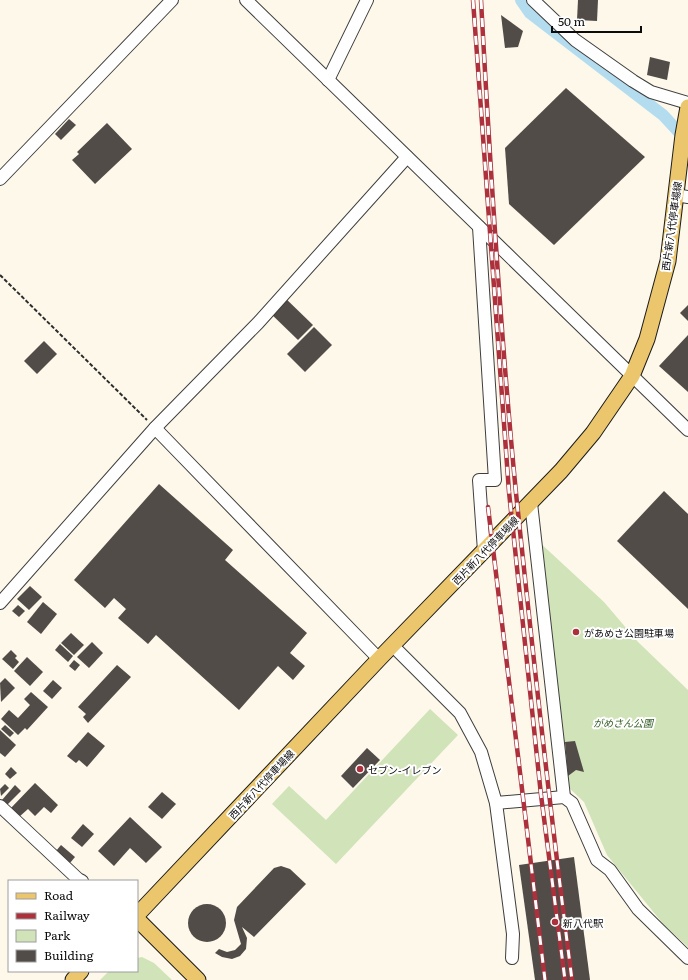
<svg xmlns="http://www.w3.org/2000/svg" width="688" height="980" font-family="Literata,'Noto Sans JP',serif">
<rect width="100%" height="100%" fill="#fdf8ea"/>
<g fill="#d1e3b8">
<polygon points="538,541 604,602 638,642 688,690 688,947 664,925 607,855 584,802 566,785"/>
<polygon points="430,709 458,735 336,864 272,804 289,786 326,820"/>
<polygon points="142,957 154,963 172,980 100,980 109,971 137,971 137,958"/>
</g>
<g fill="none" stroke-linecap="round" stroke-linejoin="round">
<polyline stroke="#b4dcef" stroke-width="12" points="521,0 530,13 663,115 687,141"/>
</g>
<g fill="#524c48">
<polygon points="578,0 598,0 597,21 577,20"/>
<polygon points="501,15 523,31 518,47 505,48"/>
<polygon points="650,57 670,62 667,80 647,75"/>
<polygon points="566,88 645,157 554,245 509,204 505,148"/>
<polygon points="69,119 76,125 61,140 55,134"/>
<polygon points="107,123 132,149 95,184 72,160 79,154 77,152"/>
<polygon points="281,294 313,325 298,340 266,309"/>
<polygon points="688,305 688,321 680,313"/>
<polygon points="314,327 332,345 305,372 287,354"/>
<polygon points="688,335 688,392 659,366"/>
<polygon points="44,341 57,354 37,374 24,361"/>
<polygon points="159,484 233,550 225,560 307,633 290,653 305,666 293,680 278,666 239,710 156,635 148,644 118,618 126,609 114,598 105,608 74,580"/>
<polygon points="664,491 688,514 688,609 617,541"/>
<polygon points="30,586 42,597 29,610 17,599"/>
<polygon points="43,602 57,614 41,634 27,622"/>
<polygon points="18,605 25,611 19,617 12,611"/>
<polygon points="71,633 84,645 74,655 61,643"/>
<polygon points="92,642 103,653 89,668 77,657"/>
<polygon points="60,644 73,656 68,662 55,650"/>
<polygon points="11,650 17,656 15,658 19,662 13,669 2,659"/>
<polygon points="27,657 43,672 30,686 14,671"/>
<polygon points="74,660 80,665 75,671 69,666"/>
<polygon points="117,665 131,677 88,723 83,717 86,714 78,707"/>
<polygon points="5,678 15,688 1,702 0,683"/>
<polygon points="53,680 62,688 52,699 43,691"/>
<polygon points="31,692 48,707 27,730 25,728 18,735 1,719 9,710 18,718 30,705 24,699"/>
<polygon points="5,725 14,733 10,737 1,729"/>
<polygon points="0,730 16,745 5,757 0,753"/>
<polygon points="88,732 105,746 87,767 79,760 76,763 67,756"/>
<polygon points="575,741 584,772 576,770 568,776 565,742"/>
<polygon points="367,748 380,760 353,788 341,776"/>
<polygon points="11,767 17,773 10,779 5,774"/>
<polygon points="35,783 58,805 51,813 44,807 35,816 28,809 19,817 10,809"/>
<polygon points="5,784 9,788 1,796 0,789"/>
<polygon points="15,785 21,791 7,805 2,800"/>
<polygon points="162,792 176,804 162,819 148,807"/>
<polygon points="130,817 162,847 146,863 130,848 114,866 98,851"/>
<polygon points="83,824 94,834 82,847 71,838"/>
<polygon points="61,845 75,857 70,863 56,851"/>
<polygon points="574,857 590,980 535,980 519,865"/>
<polygon points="281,866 290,869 306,884 254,937 242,927 247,938 246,949 240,956 232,959 222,957 215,953 219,949 227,952 235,950 241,944 234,920 237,907 274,868"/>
<circle cx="207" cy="923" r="19"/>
</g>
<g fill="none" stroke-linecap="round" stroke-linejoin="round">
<defs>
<g id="minor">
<polyline points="246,0 688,430"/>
<polyline points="533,0 575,40 633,81 651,92 688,103"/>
<polyline points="328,80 367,0"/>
<polyline points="0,179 172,0"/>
<polyline points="676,195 688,197"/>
<polyline points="479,227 495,480 479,480 484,551"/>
<polyline points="155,428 379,659"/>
<polyline points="531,503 564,797"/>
<polyline points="0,603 155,428 258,323 407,157"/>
<polyline points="392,645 460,713 481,752 496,803 564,797 572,803 597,860 610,870 638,909 688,958"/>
<polyline points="496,803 513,934 512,958"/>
<polyline points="0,806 78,879 82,881"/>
</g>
<g id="major">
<polyline points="137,915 379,659 561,471 593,433 632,376 647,339 668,261 683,135 688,107"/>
<polyline points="137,919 198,980"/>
<polyline points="73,980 81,971"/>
</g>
</defs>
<use href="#minor" stroke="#3e3e3e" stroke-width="14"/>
<use href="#major" stroke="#1c1c1c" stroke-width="17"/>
<polyline stroke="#2d2d2d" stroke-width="2" stroke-dasharray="4 2" stroke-linecap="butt" points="0,275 147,420"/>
<use href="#minor" stroke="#fff" stroke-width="12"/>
<use href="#major" stroke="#ebc66c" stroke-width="15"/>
<defs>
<g id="rail">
<polyline points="473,0 509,492 541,795 565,980"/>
<path d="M481 0C490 165 500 329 516 493 533 656 551 818 572 980"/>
<polyline points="488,507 545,980"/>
</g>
</defs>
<use href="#rail" stroke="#ac313d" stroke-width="4.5"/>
<use href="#rail" stroke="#fff" stroke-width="3" stroke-dasharray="9" stroke-linecap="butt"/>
</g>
<g fill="#ac313d" stroke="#fff" stroke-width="1.5">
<circle cx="576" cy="632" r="4"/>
<circle cx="360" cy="769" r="4"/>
<circle cx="555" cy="922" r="4"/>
</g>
<g text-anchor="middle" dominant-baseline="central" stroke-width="4" stroke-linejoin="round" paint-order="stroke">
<g font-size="10" fill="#0b0b0b" stroke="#fff">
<text transform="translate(671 226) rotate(-82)">西片新八代停車場線</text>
<text transform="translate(485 550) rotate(-46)">西片新八代停車場線</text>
<text transform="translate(261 784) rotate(-47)">西片新八代停車場線</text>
</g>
<g font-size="10" fill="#0b0b0b" stroke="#fff" text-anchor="start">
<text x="584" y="632">があめさ公園駐車場</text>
<text x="368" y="769">セブン-イレブン</text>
<text x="563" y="922">新八代駅</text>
</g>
<g font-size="10" font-style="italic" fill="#315b22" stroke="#fff">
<text x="623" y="722">がめさん公園</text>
</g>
</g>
<rect x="8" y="880" width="130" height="92" fill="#ffffff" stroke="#9d9d9d"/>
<rect x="16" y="893" width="20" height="6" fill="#ebc66c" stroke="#9d9d9d"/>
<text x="44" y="900" font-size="12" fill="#0b0b0b">Road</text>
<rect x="16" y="913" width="20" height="6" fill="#ac313d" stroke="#9d9d9d"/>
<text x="44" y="920" font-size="12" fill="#0b0b0b">Railway</text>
<rect x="16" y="930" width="20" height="12" fill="#d1e3b8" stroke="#9d9d9d"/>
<text x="44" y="940" font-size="12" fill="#0b0b0b">Park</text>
<rect x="16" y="950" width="20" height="12" fill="#524c48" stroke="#9d9d9d"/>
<text x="44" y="960" font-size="12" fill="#0b0b0b">Building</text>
<path d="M552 26v6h89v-6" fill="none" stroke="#0b0b0b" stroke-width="2"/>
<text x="558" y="26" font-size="12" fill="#0b0b0b" stroke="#ffffff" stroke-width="3" paint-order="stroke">50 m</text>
</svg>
